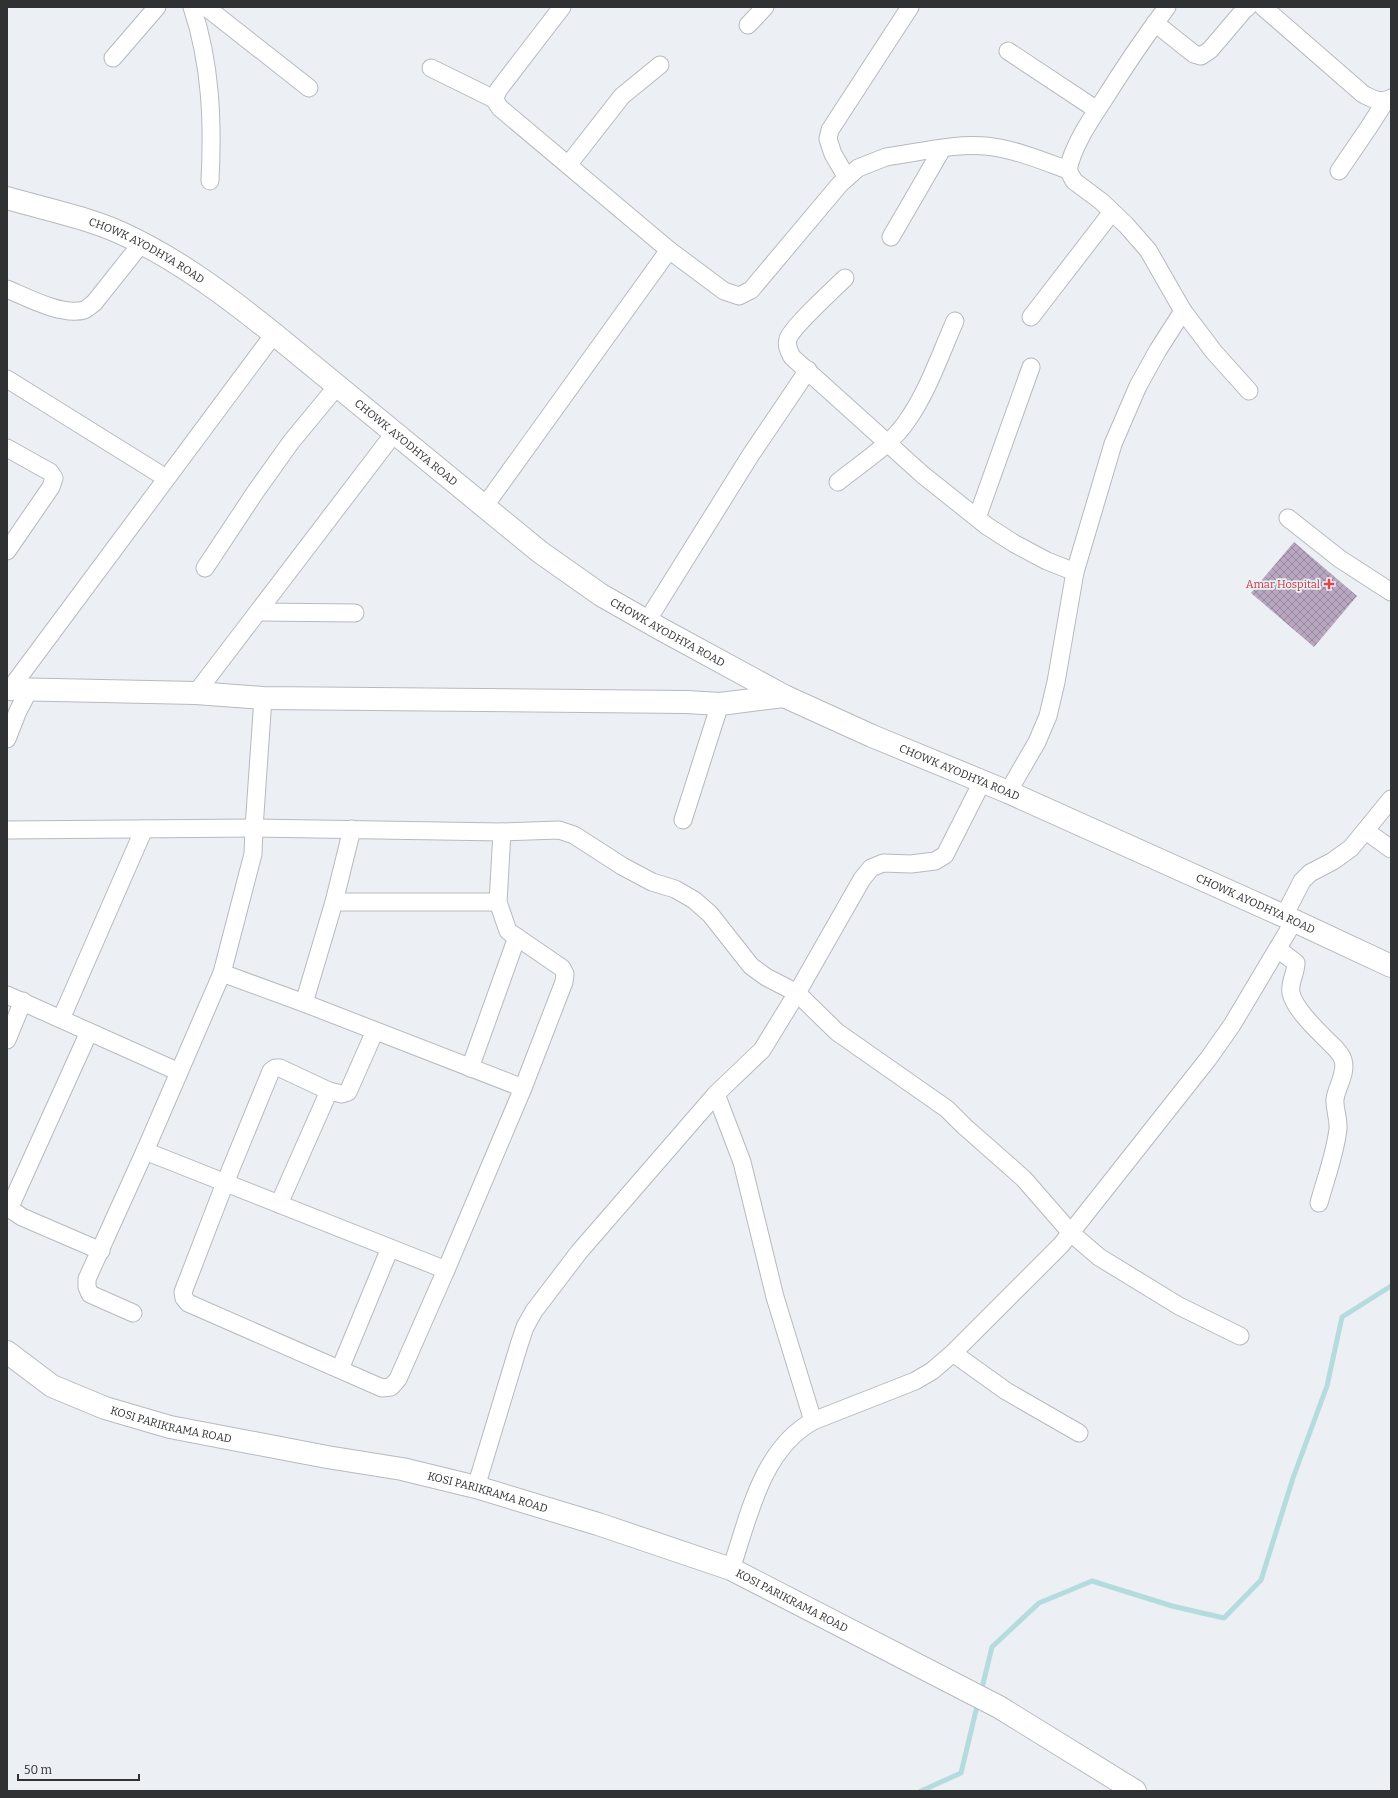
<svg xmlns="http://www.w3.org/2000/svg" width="1398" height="1798" font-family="Bitter,serif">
<defs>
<pattern id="building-cross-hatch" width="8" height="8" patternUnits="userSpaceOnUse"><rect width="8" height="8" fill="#b9a7c1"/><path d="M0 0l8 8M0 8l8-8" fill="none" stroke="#97899d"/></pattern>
</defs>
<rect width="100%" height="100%" fill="#eceff4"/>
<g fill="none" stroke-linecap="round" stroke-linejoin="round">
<g stroke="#b4dbde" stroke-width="5">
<polyline points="981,1692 992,1647 1039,1603 1092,1581 1172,1606 1224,1618 1261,1580 1293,1478 1327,1386 1342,1317 1391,1286"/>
<polyline points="921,1791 961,1773 978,1702"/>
</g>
</g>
<polygon fill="url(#building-cross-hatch)" points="1294,542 1357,596 1314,647 1251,593"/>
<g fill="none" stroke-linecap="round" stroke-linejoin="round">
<defs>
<g id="minor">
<path d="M192 7C211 64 213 122 210 181"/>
<polyline points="206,7 309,88"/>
<path d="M562 7 499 89 494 99 500 108 669 250 724 291 739 296 751 290 840 184 858 168 886 157C917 153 954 143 986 146 1014 149 1041 160 1068 170"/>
<path d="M1167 7C1144 38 1123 69 1103 101 1089 122 1073 146 1068 170L1074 181 1102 202 1126 225 1148 250 1183 311 1214 352 1249 391"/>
<path d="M1263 7 1363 94C1373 99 1380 104 1391 98"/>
<polyline points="1155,23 1194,54 1201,56 1210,50 1244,10 1248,7"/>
<polyline points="748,25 765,7"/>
<polyline points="1008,51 1097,110"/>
<polyline points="113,58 157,7"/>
<polyline points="431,68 494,99"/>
<polyline points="568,165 622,96 660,65"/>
<polyline points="1339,171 1369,127 1385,102"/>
<polyline points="847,178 833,154 828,139 830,130 910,7"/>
<polyline points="891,237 942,149"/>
<path d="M845 278C834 289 792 327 788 339 786 346 789 351 792 357L923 475 987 526 1015 544 1047 561 1075 572"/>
<path d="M7 289C28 298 62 316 84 310 87 309 91 305 94 303L141 244"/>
<polyline points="1031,317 1112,212"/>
<polyline points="7,379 166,478"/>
<polyline points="7,448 50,472 54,478 51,487 7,551"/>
<path d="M838 482C861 463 890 446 907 421 928 391 940 355 955 321"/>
<polyline points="484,507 669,250"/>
<polyline points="977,518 1031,367"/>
<polyline points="1288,518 1340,559 1391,592"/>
<polyline points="205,568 256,491 291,442 338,385"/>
<polyline points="259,612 355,613"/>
<polyline points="647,621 750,456 808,370"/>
<polyline points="10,689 274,334"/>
<polyline points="196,693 395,432"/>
<polyline points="7,739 18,711 29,690"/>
<polyline points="1008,792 1037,742 1048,716 1056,682 1075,572 1113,444 1138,386 1158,350 1183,311"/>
<polyline points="683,820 720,704"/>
<polyline points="7,830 254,828 502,832 559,830 574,835 622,866 652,882 675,889 694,900 710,914 751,966 766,977 797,993 837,1032 947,1109 964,1126 1024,1179 1071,1233 1099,1257 1179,1306 1240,1336"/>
<polyline points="1366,831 1391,849"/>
<polyline points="334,902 352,829"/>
<polyline points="1284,916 1302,881 1310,873 1333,861 1351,848 1391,799"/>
<path d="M1278 949 1296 963C1296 973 1289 983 1291 993 1295 1010 1318 1031 1330 1043 1335 1048 1341 1053 1343 1060 1347 1073 1337 1086 1335 1099 1334 1109 1339 1118 1338 1129 1335 1154 1326 1178 1319 1203"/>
<polyline points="222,973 304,1003 523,1088"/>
<polyline points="7,995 179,1072"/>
<polyline points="304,1003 334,902 498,902"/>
<polyline points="61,1019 144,829"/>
<polyline points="7,1040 23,1001"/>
<polyline points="470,1068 517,937"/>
<polyline points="329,1091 280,1068 275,1068 271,1071 225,1183 183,1292 184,1298 188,1303 382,1388 391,1387 398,1379 446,1270"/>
<polyline points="716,1094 742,1162 775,1297 813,1421"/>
<polyline points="145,1151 446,1270 523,1088 564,982 565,974 562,968 508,931 498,902 502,832"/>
<polyline points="279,1204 329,1091 342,1094 348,1092 375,1031"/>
<polyline points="7,1207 22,1217 101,1251"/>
<polyline points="9,1209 89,1032"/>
<polyline points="133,1313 90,1294 87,1287 87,1279 145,1151 222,973 253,854 254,828 263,698"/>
<polyline points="953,1353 1006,1391 1079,1433"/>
<polyline points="340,1369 390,1248"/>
<polyline points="476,1487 519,1345 525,1327 534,1311 579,1252 716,1094 762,1050 797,993 862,879 871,868 883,863 911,864 935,861 945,855 982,782"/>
<path d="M731 1569C749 1517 761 1450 813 1421L915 1381 932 1371 953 1353 1061 1245 1208 1059 1232 1025 1294 921"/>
</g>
<g id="primary">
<path id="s1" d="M7 198C45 209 85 217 121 233 176 258 227 296 274 334L540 552 601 595 659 628 784 696 872 736 1008 792 1284 916 1391 966"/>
<polyline points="7,689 196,693 263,698 687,702 720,704 784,696"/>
<path id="s2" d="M7 1352 52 1386 105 1408 170 1427 327 1457 402 1469 476 1487 598 1524 731 1569 999 1707 1135 1791"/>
</g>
</defs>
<use href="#minor" stroke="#b6babe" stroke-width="19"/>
<use href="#primary" stroke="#b6babe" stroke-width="24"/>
<use href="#minor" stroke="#fff" stroke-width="17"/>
<use href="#primary" stroke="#fff" stroke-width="22"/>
</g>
<path fill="#e0444e" stroke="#eceff4" stroke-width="1.5" d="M1327 578h4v4h4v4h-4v4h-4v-4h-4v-4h4z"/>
<g text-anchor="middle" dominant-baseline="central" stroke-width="3.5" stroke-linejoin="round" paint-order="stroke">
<g font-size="11" fill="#303133" stroke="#eceff4">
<text stroke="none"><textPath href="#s1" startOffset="150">CHOWK AYODHYA ROAD</textPath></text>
<text stroke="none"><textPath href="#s1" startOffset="474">CHOWK AYODHYA ROAD</textPath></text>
<text stroke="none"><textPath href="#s1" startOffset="798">CHOWK AYODHYA ROAD</textPath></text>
<text stroke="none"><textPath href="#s1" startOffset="1122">CHOWK AYODHYA ROAD</textPath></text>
<text stroke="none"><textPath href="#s1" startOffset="1446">CHOWK AYODHYA ROAD</textPath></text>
<text stroke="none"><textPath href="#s2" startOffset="182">KOSI PARIKRAMA ROAD</textPath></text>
<text stroke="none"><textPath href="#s2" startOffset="506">KOSI PARIKRAMA ROAD</textPath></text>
<text stroke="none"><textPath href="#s2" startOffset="830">KOSI PARIKRAMA ROAD</textPath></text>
</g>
<g font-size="11" fill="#be3a42" stroke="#eceff4" text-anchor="end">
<text x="1320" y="584">Amar Hospital</text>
</g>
</g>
<rect width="1398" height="1798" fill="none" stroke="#303133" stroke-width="16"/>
<path d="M18 1774v6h121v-6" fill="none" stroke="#303133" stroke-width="2"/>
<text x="24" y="1774" font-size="12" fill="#303133" stroke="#eceff4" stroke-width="3" paint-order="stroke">50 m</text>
</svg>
